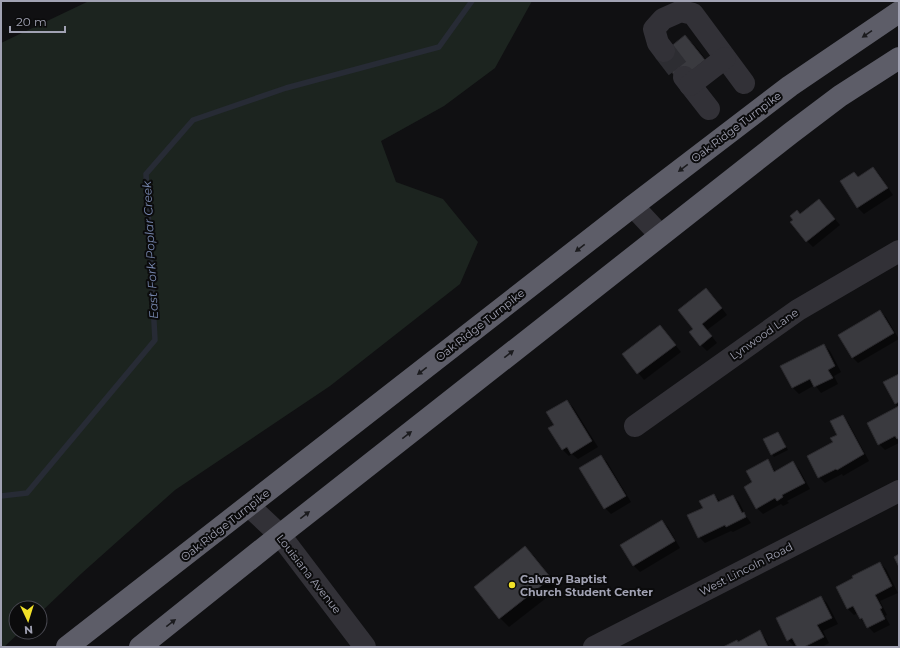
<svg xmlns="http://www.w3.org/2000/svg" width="900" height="648" font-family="Montserrat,sans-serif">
<rect width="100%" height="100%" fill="#101012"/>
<polygon fill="#1c241f" points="89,1 532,1 495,68 444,106 381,141 396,182 443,199 478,242 460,284 330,386 175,490 82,573 40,613 40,608 16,608 16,632 20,632 4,647 1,647 1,43"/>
<g fill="#0007">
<polygon points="685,36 697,48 716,72 691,92"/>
<polygon points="873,168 879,174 893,195 864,214 858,208 842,181 854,173 859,177"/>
<polygon points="819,200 840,225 813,247 807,241 794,220 797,211 801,215"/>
<polygon points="712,295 727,315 707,330 717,343 707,351 701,345 694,329"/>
<polygon points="880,312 886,317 899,339 858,363 852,357"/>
<polygon points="660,326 681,352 644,380 623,354"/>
<polygon points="824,345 830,351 841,372 834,376 838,384 821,393 815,385 799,394 793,388"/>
<polygon points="899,375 899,407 895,404"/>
<polygon points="567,401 573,407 598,447 578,459 572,454 569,456 563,450 555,425"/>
<polygon points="899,407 899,443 885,450 879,444"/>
<polygon points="842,416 848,422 869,461 843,476 842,474 825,483 819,477 838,435"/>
<polygon points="778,433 788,450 774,457 772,454"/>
<polygon points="601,456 607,462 631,502 611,514 605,508"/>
<polygon points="767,460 776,472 793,463 799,469 810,489 787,501 789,503 783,506 781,504 763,514 757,508 754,483"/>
<polygon points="714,495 721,502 733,496 739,502 746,516 751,523 733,532 731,531 705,543 699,537 704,509"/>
<polygon points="662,521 668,527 680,548 640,572 634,566 621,545"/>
<polygon points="525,547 534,556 559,588 509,627 500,618"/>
<polygon points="880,563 886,569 898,593 880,601 887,615 885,616 890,625 874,633 861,619 858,613 854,615 848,609 837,587"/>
<polygon points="821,597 827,603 838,624 823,631 829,643 822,647 798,647 796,645 794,646 788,640"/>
<polygon points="759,632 765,638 770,647 726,647"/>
</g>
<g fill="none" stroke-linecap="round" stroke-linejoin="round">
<polyline stroke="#272b35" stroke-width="5.5" points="1,496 27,493 155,340 146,174 193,120 286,88 439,47 472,1"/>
</g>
<g fill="#3a3a3f" stroke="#2b2a2e">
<polygon points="685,35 705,60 679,81 659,56"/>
<polygon points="873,167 888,188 857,208 840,181 854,172 858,177"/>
<polygon points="819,199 835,219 806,242 790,222 793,220 790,216 797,210 800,214"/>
<polygon points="706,288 722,308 702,324 712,336 700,346 689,332 693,329 678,310"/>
<polygon points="880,310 894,333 852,358 838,335"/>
<polygon points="660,325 676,345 637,374 622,354"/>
<polygon points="824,344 835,366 828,370 833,378 814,387 810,379 792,388 780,366"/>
<polygon points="899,374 899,402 895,404 883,382"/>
<polygon points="567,400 592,441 571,454 567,447 562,450 548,428 554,425 546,412"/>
<polygon points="899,406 899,438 897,439 895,436 878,445 867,423"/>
<polygon points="843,415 864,454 837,470 836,469 818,478 807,456 833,442 830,438 837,435 830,421"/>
<polygon points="778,432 786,447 771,455 763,439"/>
<polygon points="601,455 626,496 604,509 579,468"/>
<polygon points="768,459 774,472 793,461 805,483 782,495 783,497 777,501 775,498 756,509 744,487 752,482 746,471"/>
<polygon points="714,494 718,502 733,495 742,513 744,512 746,517 726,527 725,525 698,538 687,515 703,508 699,501"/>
<polygon points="662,520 675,541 633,566 620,545"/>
<polygon points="525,546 551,578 499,619 474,587"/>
<polygon points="899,554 899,567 894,557"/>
<polygon points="880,562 892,586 875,595 882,608 880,609 885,619 867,628 862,618 860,619 853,606 847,609 836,587 853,578 852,576"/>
<polygon points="821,596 832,618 817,625 824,637 804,647 797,647 792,638 787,641 776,618"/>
<polygon points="760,630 768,647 723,647 737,640 738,642"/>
</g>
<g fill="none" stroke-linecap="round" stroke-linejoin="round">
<polyline stroke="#2d2d32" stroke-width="22" stroke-dasharray="22 11" stroke-linecap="butt" points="664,51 684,77"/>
<g stroke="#323137" stroke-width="22">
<polyline points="664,51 658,43 654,29 663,19 681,11 693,14 744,83"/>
<polyline points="684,77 709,109"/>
<polyline points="690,85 725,58"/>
<polyline points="633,206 660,235"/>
<polyline points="635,426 798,310 899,251"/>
<polyline points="249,506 280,535 365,647"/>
<polyline points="594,647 899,491"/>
</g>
<g stroke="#5d5d68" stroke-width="22">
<polyline points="67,647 633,206 790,86 899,12"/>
<polyline points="140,647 280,535 791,133 840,96 899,58"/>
</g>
</g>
<defs><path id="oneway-solid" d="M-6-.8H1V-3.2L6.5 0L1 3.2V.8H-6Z"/></defs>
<g fill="#1b1b1e">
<use href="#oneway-solid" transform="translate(867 34) rotate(146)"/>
<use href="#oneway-solid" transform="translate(683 168) rotate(143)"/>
<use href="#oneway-solid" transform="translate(580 248) rotate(142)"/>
<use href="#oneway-solid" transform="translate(509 354) rotate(-38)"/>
<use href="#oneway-solid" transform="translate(422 371) rotate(142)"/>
<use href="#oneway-solid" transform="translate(407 435) rotate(-38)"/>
<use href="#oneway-solid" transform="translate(305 515) rotate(-38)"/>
<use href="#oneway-solid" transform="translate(171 623) rotate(-38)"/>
</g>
<circle fill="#f2e128" stroke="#0b0b0c" stroke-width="1.5" cx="512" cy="585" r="4"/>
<g text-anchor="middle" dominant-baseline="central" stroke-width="4" stroke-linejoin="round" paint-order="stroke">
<g font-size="11" fill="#a1a2b3" stroke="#0b0b0c">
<text transform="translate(736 127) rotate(-37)">Oak Ridge Turnpike</text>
<text transform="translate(480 325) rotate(-38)">Oak Ridge Turnpike</text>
<text transform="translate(764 334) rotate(-35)">Lynwood Lane</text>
<text transform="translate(225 525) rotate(-38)">Oak Ridge Turnpike</text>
<text transform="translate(746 569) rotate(-27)">West Lincoln Road</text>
<text transform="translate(309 574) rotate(52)">Louisiana Avenue</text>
</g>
<g font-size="11" font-weight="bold" fill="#a1a2b3" stroke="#0b0b0c" text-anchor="start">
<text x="520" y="579">Calvary Baptist<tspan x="520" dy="13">Church Student Center</tspan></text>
</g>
<g font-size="12" font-style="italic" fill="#7787af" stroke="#0b0b0c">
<text transform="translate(150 250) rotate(-93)">East Fork Poplar Creek</text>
</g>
</g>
<rect width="900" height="648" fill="none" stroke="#a1a2b3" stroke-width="4"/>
<g transform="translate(28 620) rotate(176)"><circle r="19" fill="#0b0b0c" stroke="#47474f"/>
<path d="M0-3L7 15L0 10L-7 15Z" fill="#f2e128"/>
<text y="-6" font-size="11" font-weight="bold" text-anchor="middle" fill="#a1a2b3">N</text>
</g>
<path d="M10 26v6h55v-6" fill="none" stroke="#a1a2b3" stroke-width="2"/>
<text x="16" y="26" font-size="12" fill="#a1a2b3" stroke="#0b0b0c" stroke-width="3" paint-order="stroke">20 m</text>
</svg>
